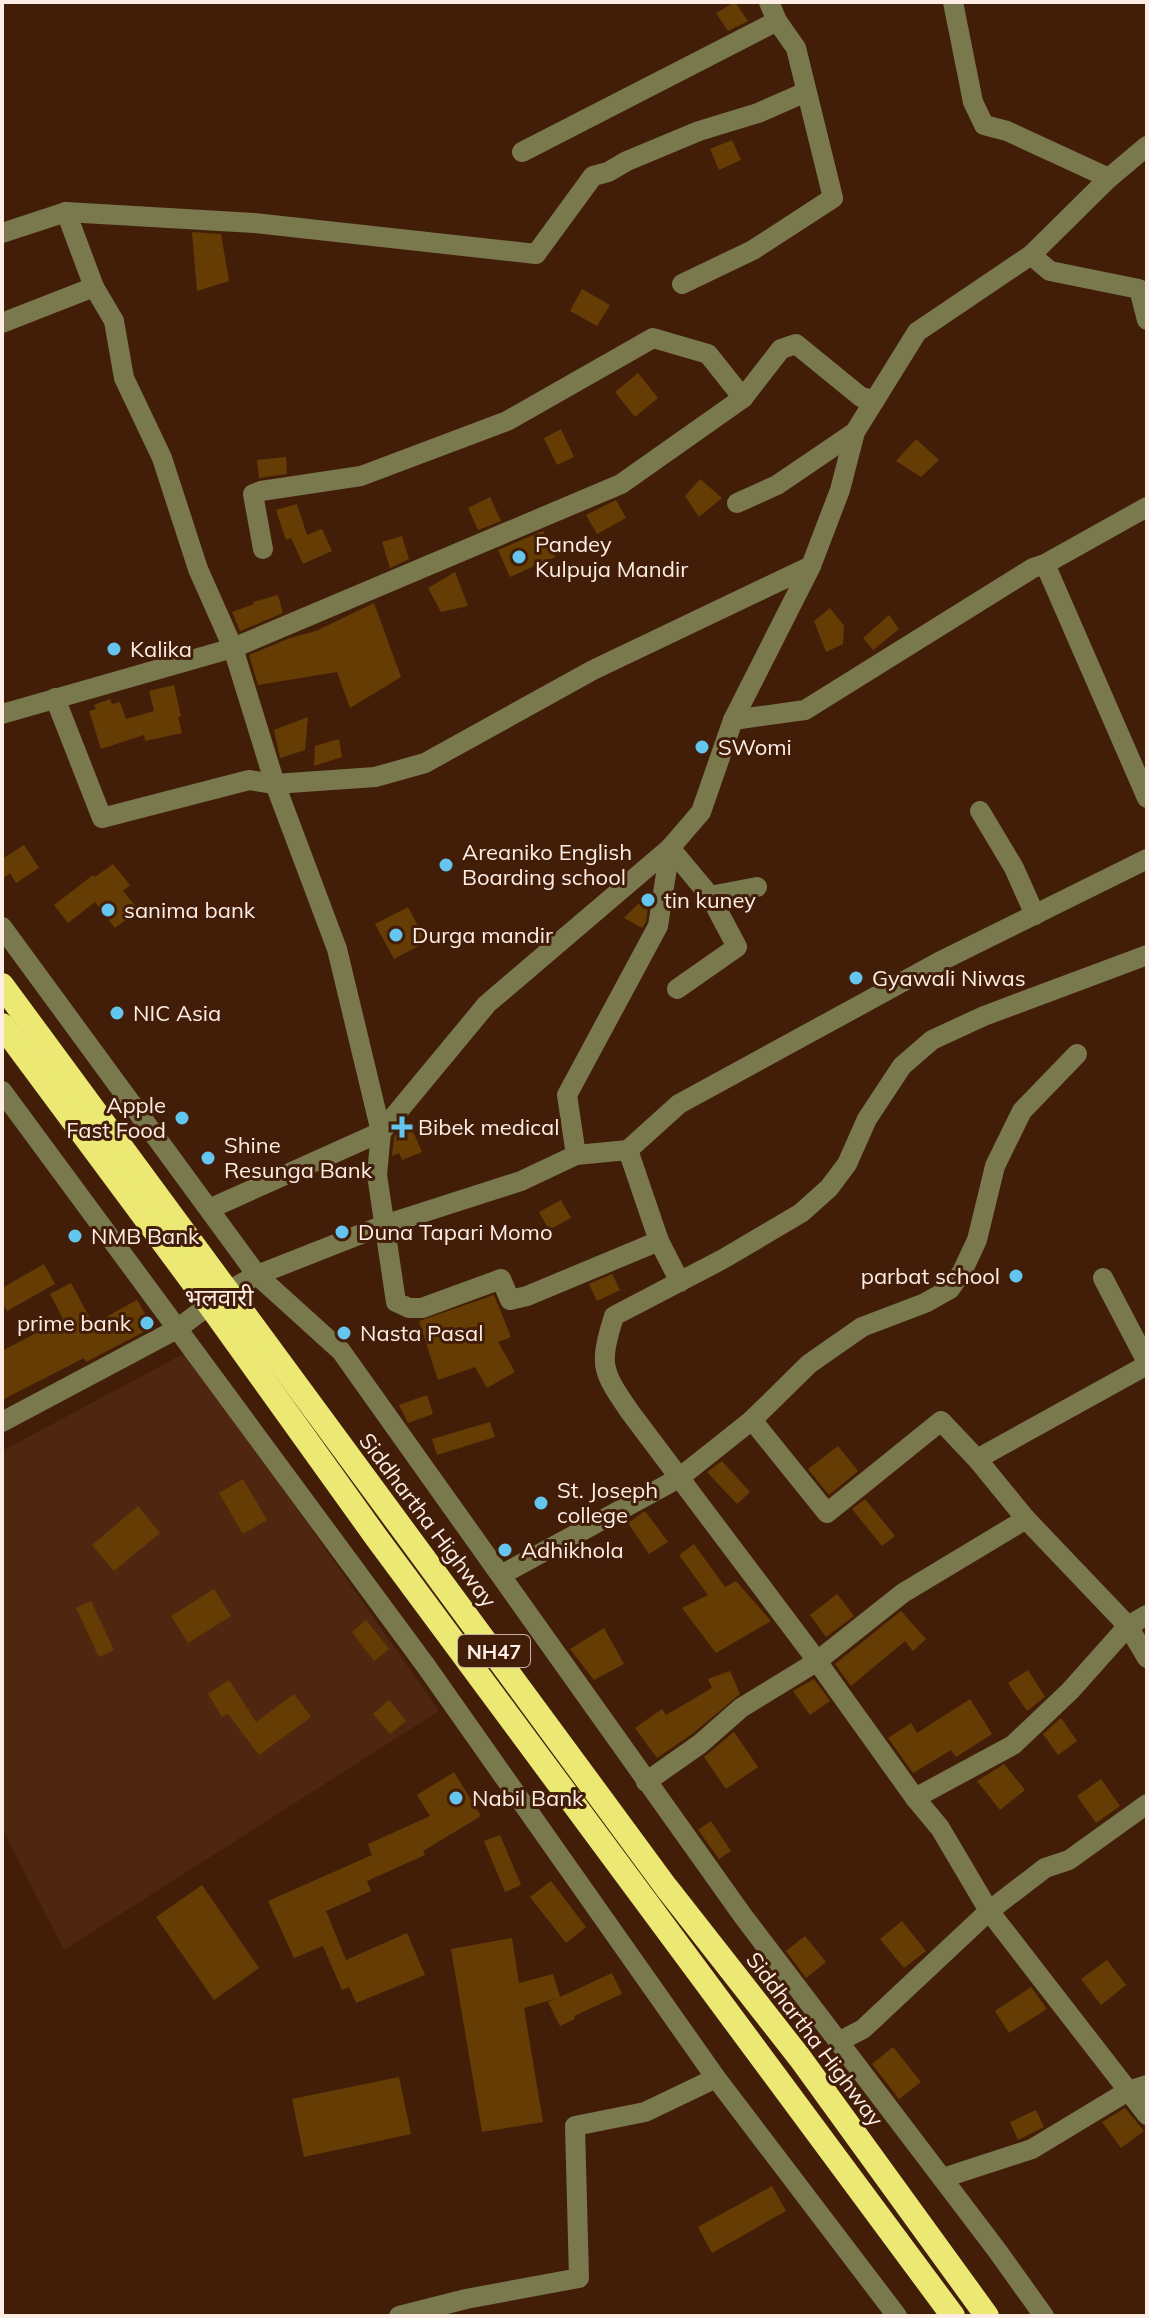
<svg xmlns="http://www.w3.org/2000/svg" width="1149" height="2318" font-family="Mulish,'Noto Sans Devanagari',sans-serif">
<rect width="100%" height="100%" fill="#421e09"/>
<polygon fill="#4f2710" points="187,1352 439,1711 64,1950 2,1828 2,1451"/>
<g fill="#653d04">
<polygon points="735,2 748,21 728,31 716,13"/>
<polygon points="732,140 741,160 719,170 710,149"/>
<polygon points="192,232 221,234 229,281 197,291"/>
<polygon points="582,289 610,305 597,326 570,311"/>
<polygon points="638,373 658,398 635,417 615,392"/>
<polygon points="561,429 574,457 557,465 544,438"/>
<polygon points="916,439 939,460 921,477 896,461"/>
<polygon points="286,457 287,474 259,478 257,460"/>
<polygon points="700,479 722,498 699,517 685,496"/>
<polygon points="490,497 501,521 478,530 468,508"/>
<polygon points="616,500 626,518 597,534 586,515"/>
<polygon points="297,504 307,535 322,529 332,551 303,564 291,538 286,540 276,510"/>
<polygon points="543,531 555,557 510,577 498,550"/>
<polygon points="402,536 409,559 390,568 382,542"/>
<polygon points="455,572 468,606 441,612 428,588"/>
<polygon points="278,595 283,613 240,631 232,612 254,604 253,602"/>
<polygon points="374,603 401,677 350,708 337,672 258,685 249,655 290,638 316,631"/>
<polygon points="830,608 844,626 843,644 826,652 814,621"/>
<polygon points="889,615 899,629 873,650 863,638"/>
<polygon points="174,685 181,716 178,717 182,733 145,741 144,735 101,749 89,711 96,709 94,705 110,699 112,704 120,702 126,719 154,711 149,691"/>
<polygon points="308,717 305,750 280,758 274,730"/>
<polygon points="339,739 342,757 314,766 315,746"/>
<polygon points="24,845 39,868 16,883 10,873 2,879 2,859"/>
<polygon points="113,864 130,885 123,891 139,910 115,928 95,902 68,923 54,905 93,875 95,877"/>
<polygon points="650,892 646,922 642,928 624,918"/>
<polygon points="408,907 426,942 394,959 375,924"/>
<polygon points="408,1120 422,1152 402,1160 399,1153 392,1156 394,1137"/>
<polygon points="561,1200 571,1218 549,1230 539,1212"/>
<polygon points="44,1264 55,1284 7,1311 2,1302 2,1288"/>
<polygon points="612,1274 620,1290 597,1301 589,1284"/>
<polygon points="71,1283 93,1324 137,1300 153,1327 86,1362 84,1358 2,1400 2,1351 63,1319 50,1294"/>
<polygon points="494,1295 511,1337 498,1342 515,1372 487,1388 475,1367 438,1380 419,1321"/>
<polygon points="427,1395 433,1414 408,1423 399,1405"/>
<polygon points="490,1422 495,1437 437,1455 432,1439"/>
<polygon points="838,1446 858,1471 829,1495 808,1469"/>
<polygon points="722,1461 750,1492 737,1504 707,1472"/>
<polygon points="243,1479 267,1520 243,1534 219,1493"/>
<polygon points="865,1499 895,1536 882,1546 852,1509"/>
<polygon points="138,1506 160,1533 114,1571 92,1545"/>
<polygon points="645,1511 668,1542 649,1554 628,1523"/>
<polygon points="694,1544 725,1587 736,1581 771,1621 716,1653 682,1608 708,1595 679,1555"/>
<polygon points="214,1589 231,1616 188,1643 171,1616"/>
<polygon points="837,1594 854,1616 826,1637 810,1615"/>
<polygon points="91,1601 114,1650 99,1657 76,1608"/>
<polygon points="901,1611 926,1639 913,1651 905,1641 851,1686 835,1664"/>
<polygon points="366,1620 389,1649 374,1661 352,1632"/>
<polygon points="604,1628 624,1664 594,1680 570,1649"/>
<polygon points="1028,1670 1045,1697 1027,1711 1008,1683"/>
<polygon points="730,1671 740,1694 692,1734 657,1758 635,1728 662,1709 666,1715 712,1688 708,1679"/>
<polygon points="814,1679 830,1701 810,1715 793,1691"/>
<polygon points="229,1680 256,1722 294,1694 311,1717 259,1755 228,1714 222,1717 208,1694"/>
<polygon points="970,1699 992,1734 956,1757 951,1750 913,1773 888,1738 911,1723 917,1733"/>
<polygon points="389,1700 406,1721 390,1734 373,1714"/>
<polygon points="1061,1718 1077,1741 1058,1755 1043,1734"/>
<polygon points="734,1732 758,1767 726,1789 704,1757"/>
<polygon points="1004,1764 1025,1790 1000,1810 977,1781"/>
<polygon points="454,1772 481,1816 423,1851 425,1855 367,1881 371,1891 326,1911 346,1960 407,1933 425,1975 356,2003 349,1987 342,1990 323,1946 294,1958 268,1901 372,1855 368,1844 430,1816 417,1795"/>
<polygon points="1101,1779 1120,1806 1096,1823 1077,1796"/>
<polygon points="711,1821 731,1851 719,1859 698,1830"/>
<polygon points="500,1835 521,1885 505,1892 484,1841"/>
<polygon points="551,1881 586,1927 566,1943 530,1897"/>
<polygon points="202,1885 259,1968 214,2000 156,1917"/>
<polygon points="902,1921 926,1951 904,1968 880,1939"/>
<polygon points="805,1936 826,1962 806,1978 786,1951"/>
<polygon points="512,1938 519,1983 553,1974 560,1997 612,1973 622,1994 574,2016 575,2019 560,2026 548,2002 558,1998 524,2008 543,2122 482,2132 451,1949"/>
<polygon points="1107,1960 1126,1985 1101,2005 1081,1979"/>
<polygon points="1031,1987 1047,2009 1009,2033 995,2011"/>
<polygon points="893,2047 921,2082 899,2099 872,2064"/>
<polygon points="399,2077 411,2134 304,2157 292,2099"/>
<polygon points="1125,2108 1144,2131 1121,2148 1102,2122"/>
<polygon points="1036,2110 1044,2127 1018,2140 1010,2122"/>
<polygon points="772,2186 786,2211 712,2253 698,2227"/>
</g>
<g fill="none" stroke-linecap="round" stroke-linejoin="round">
<g stroke="#79794d" stroke-width="20">
<polyline points="953,2 973,102 984,125 1007,131 1109,178"/>
<polyline points="522,152 777,21"/>
<polyline points="66,212 94,287 114,321 124,378 162,458 198,569 233,648 275,784 337,949 381,1132 377,1175 396,1302 409,1308 422,1308 501,1279 510,1300 527,1296 659,1241"/>
<polyline points="2,233 66,212 254,223 536,254 593,176 608,172 627,161 699,131 758,113 806,92"/>
<polyline points="1031,255 1050,271 1139,289 1147,320"/>
<polyline points="682,284 753,250 833,198 796,48 777,21 769,2"/>
<polyline points="2,323 94,287"/>
<polyline points="737,503 777,485 855,432"/>
<polyline points="263,549 253,494 261,491 361,476 507,421 653,338 708,354 743,398"/>
<polyline points="1045,564 1147,507"/>
<polyline points="55,698 102,818 249,780 275,784 375,777 425,763 593,670 811,566"/>
<polyline points="2,714 233,648 621,484 743,398 781,349 796,344 861,397 875,400"/>
<polyline points="733,720 805,710 1033,568 1045,564 1147,798"/>
<polyline points="980,811 1014,868 1035,915"/>
<polyline points="710,896 757,887"/>
<polyline points="2,927 257,1275 341,1351 743,1916 996,2249 1044,2316"/>
<path d="M1147 955 984 1016 932 1040 902 1066 867 1119 847 1164 829 1188 801 1213 723 1259 614 1316C599 1365 601 1370 630 1412L809 1650 915 1798 940 1828 989 1911 1147 2115"/>
<polyline points="2,1091 426,1666 716,2078 897,2316"/>
<polyline points="628,1150 659,1241 680,1282"/>
<polyline points="576,1155 567,1095 658,926 670,848 701,812 733,720 811,566 840,490 855,432 917,332 1031,255 1109,178 1147,146"/>
<polyline points="209,1209 381,1132 487,1004 670,848 710,896 737,947 677,989"/>
<polyline points="1103,1278 1147,1362"/>
<polyline points="752,1420 827,1513 941,1421 977,1459 1026,1519"/>
<polyline points="2,1422 177,1329 228,1291 257,1275 384,1225 521,1181 576,1155 628,1150 679,1104 939,962 1147,859"/>
<polyline points="977,1459 1147,1365"/>
<polyline points="501,1575 679,1478 752,1420 809,1364 862,1327 925,1303 950,1289 962,1272 977,1240 995,1166 1022,1111 1077,1054"/>
<polyline points="646,1782 700,1744 741,1708 816,1662 903,1593 1026,1519 1128,1626 1147,1615"/>
<polyline points="915,1798 1013,1745 1070,1691 1128,1626 1147,1658"/>
<polyline points="838,2042 863,2029 989,1911 1045,1868 1069,1860 1147,1804"/>
<polyline points="943,2178 1032,2149 1128,2091 1147,2085"/>
<polyline points="399,2316 466,2299 579,2278 575,2126 645,2112 716,2078"/>
</g>
<g stroke="#ebe973" stroke-width="24">
<polyline points="2,985 666,1887 800,2058 987,2316"/>
<polyline points="2,1025 209,1304 376,1537 953,2316"/>
</g>
</g>
<g fill="#64c5ee" stroke="#421e09" stroke-width="3">
<circle cx="519" cy="557" r="8"/>
<circle cx="114" cy="649" r="8"/>
<circle cx="702" cy="747" r="8"/>
<circle cx="446" cy="865" r="8"/>
<circle cx="648" cy="900" r="8"/>
<circle cx="108" cy="910" r="8"/>
<circle cx="396" cy="935" r="8"/>
<circle cx="856" cy="978" r="8"/>
<circle cx="117" cy="1013" r="8"/>
<circle cx="182" cy="1118" r="8"/>
<path d="M398 1115h8v8h8v8h-8v8h-8v-8h-8v-8h8z"/>
<circle cx="208" cy="1158" r="8"/>
<circle cx="342" cy="1232" r="8"/>
<circle cx="75" cy="1236" r="8"/>
<circle cx="1016" cy="1276" r="8"/>
<circle cx="147" cy="1323" r="8"/>
<circle cx="344" cy="1333" r="8"/>
<circle cx="541" cy="1503" r="8"/>
<circle cx="505" cy="1550" r="8"/>
<circle cx="456" cy="1798" r="8"/>
</g>
<g text-anchor="middle" dominant-baseline="central" stroke-width="6" stroke-linejoin="round" paint-order="stroke">
<rect fill="#421e09" stroke="#c6afa3" stroke-width="2" x="458" y="1635" width="72" height="32" rx="6"/>
<g font-size="20" font-weight="bold" fill="#feede5">
<text x="494" y="1651">NH47</text>
</g>
<g font-size="22" fill="#feede5" stroke="#421e09" text-anchor="start">
<text x="535" y="544">Pandey<tspan x="535" dy="25">Kulpuja Mandir</tspan></text>
<text x="130" y="649">Kalika</text>
<text x="718" y="747">SWomi</text>
<text x="462" y="852">Areaniko English<tspan x="462" dy="25">Boarding school</tspan></text>
<text x="664" y="900">tin kuney</text>
<text x="124" y="910">sanima bank</text>
<text x="412" y="935">Durga mandir</text>
<text x="872" y="978">Gyawali Niwas</text>
<text x="133" y="1013">NIC Asia</text>
<text x="166" y="1105" text-anchor="end">Apple<tspan x="166" dy="25">Fast Food</tspan></text>
<text x="418" y="1127">Bibek medical</text>
<text x="224" y="1145">Shine<tspan x="224" dy="25">Resunga Bank</tspan></text>
<text x="358" y="1232">Duna Tapari Momo</text>
<text x="91" y="1236">NMB Bank</text>
<text x="1000" y="1276" text-anchor="end">parbat school</text>
<text x="131" y="1323" text-anchor="end">prime bank</text>
<text x="360" y="1333">Nasta Pasal</text>
<text x="557" y="1490">St. Joseph<tspan x="557" dy="25">college</tspan></text>
<text x="521" y="1550">Adhikhola</text>
<text x="472" y="1798">Nabil Bank</text>
</g>
<g font-size="22" fill="#feede5" stroke="#421e09">
<text transform="translate(428 1520) rotate(53)">Siddhartha Highway</text>
<text transform="translate(815 2039) rotate(53)">Siddhartha Highway</text>
</g>
<g font-size="24" fill="#feede5" stroke="#421e09">
<text x="219" y="1297">भलवारी</text>
</g>
</g>
<rect width="1149" height="2318" fill="none" stroke="#feede5" stroke-width="8"/>
</svg>
